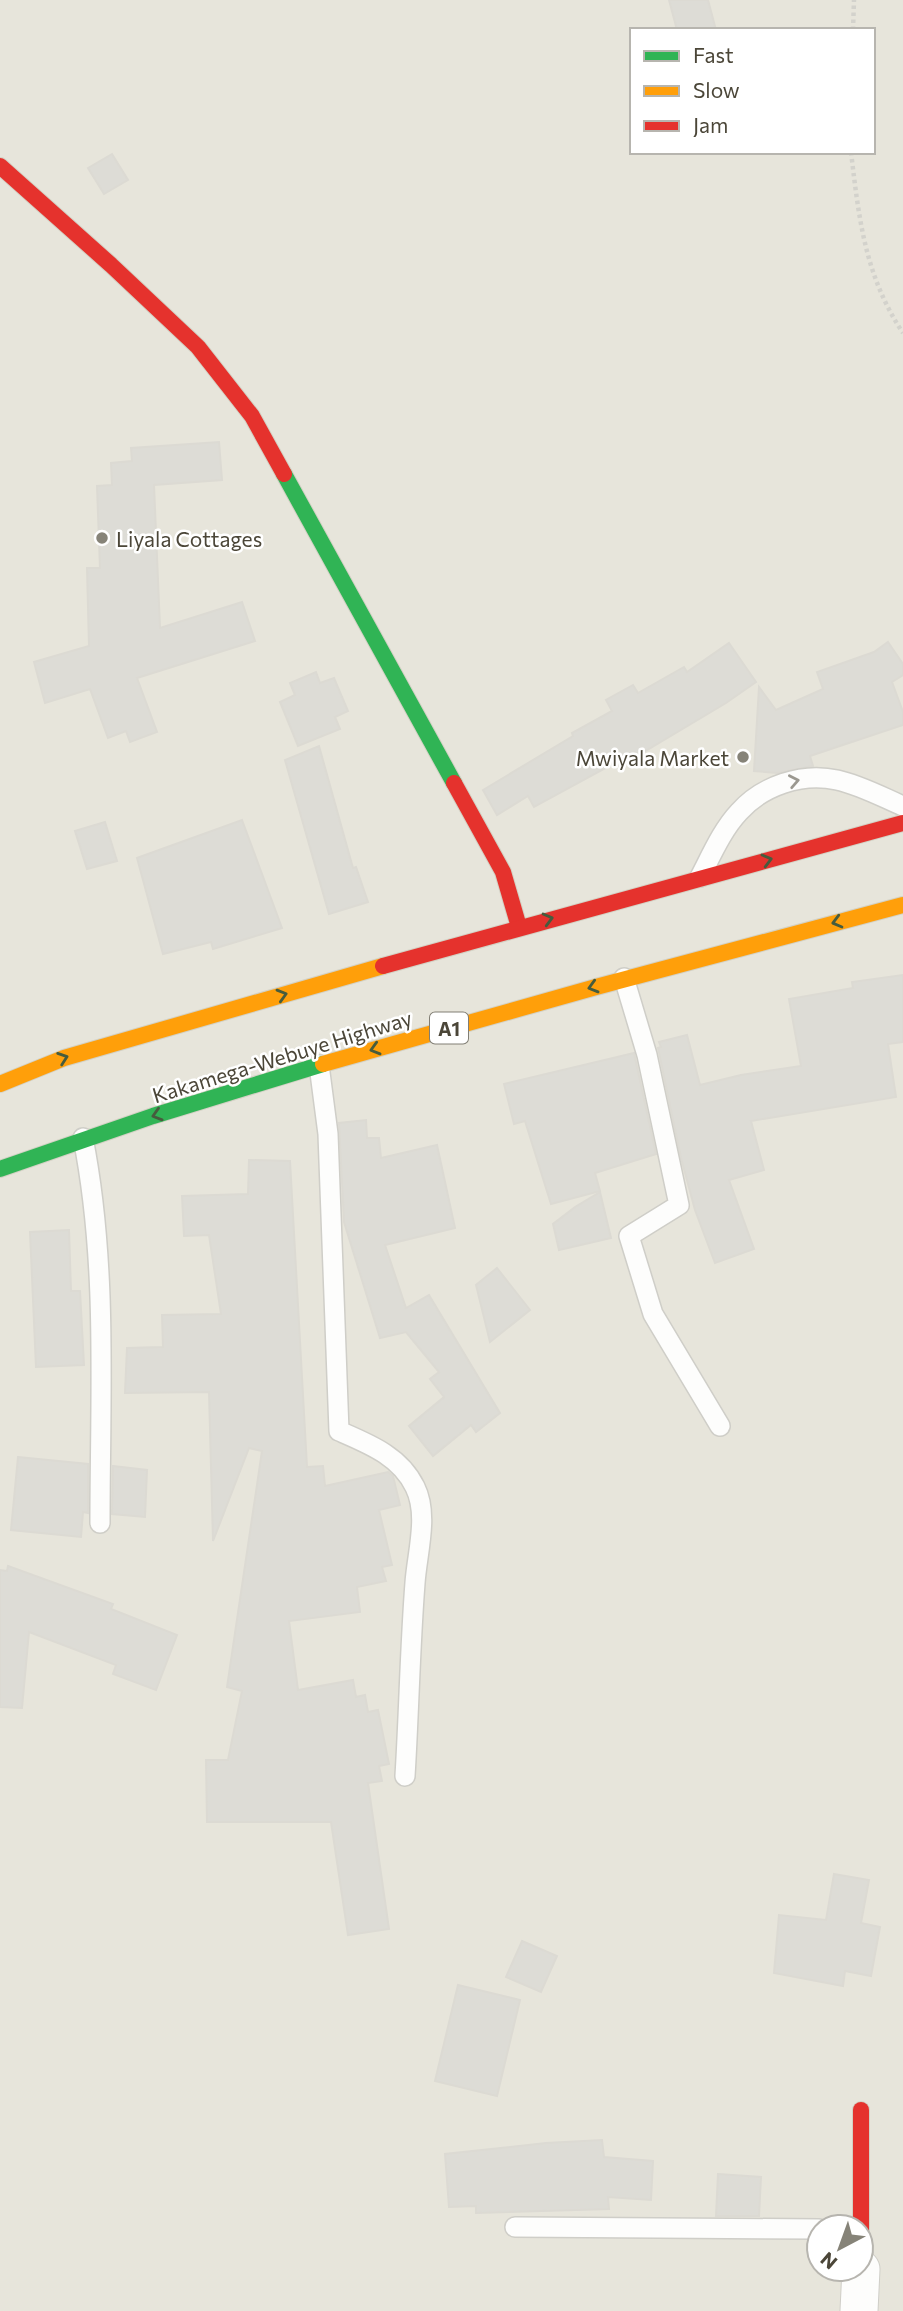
<svg xmlns="http://www.w3.org/2000/svg" width="903" height="2311" font-family="Commissioner,sans-serif">
<rect width="100%" height="100%" fill="#f3f3ee"/>
<path fill="#e7e5db" fill-rule="evenodd" d="M0 0H903V2311H0ZM632 30H873V152H632ZM819 2227H861V2269H819Z"/>
<g fill="#dddcd6" stroke="#dcdad3" stroke-width="2">
<polygon points="669,0 708,0 716,30 677,30"/>
<polygon points="112,154 128,180 104,194 88,168"/>
<polygon points="219,442 222,480 154,485 160,628 242,602 255,641 137,678 157,732 130,742 126,731 108,738 90,689 45,703 34,662 89,646 87,568 100,568 97,486 112,485 111,463 132,461 131,448"/>
<polygon points="888,642 903,664 903,675 892,682 903,712 903,725 810,756 813,766 777,773 754,771 759,687 776,710 823,689 817,672 874,652"/>
<polygon points="729,643 756,682 726,703 637,756 635,752 534,807 528,796 497,815 483,790 573,736 572,733 612,711 606,700 633,685 638,693 684,667 687,672"/>
<polygon points="316,672 320,683 334,678 348,711 335,717 340,729 298,746 280,702 295,695 290,683"/>
<polygon points="319,746 353,868 356,867 368,902 329,914 285,760"/>
<polygon points="242,820 282,928 213,949 211,942 163,954 137,858"/>
<polygon points="105,822 117,861 87,869 75,831"/>
<polygon points="903,975 903,1042 888,1044 896,1097 751,1121 764,1170 729,1180 754,1249 715,1263 695,1210 681,1158 658,1048 661,1047 659,1042 687,1035 700,1085 741,1075 801,1066 789,999 853,988 852,982"/>
<polygon points="634,1053 656,1154 595,1173 600,1191 551,1204 525,1121 514,1124 504,1084"/>
<polygon points="366,1120 367,1138 379,1138 381,1158 437,1145 455,1228 385,1245 406,1308 429,1295 500,1413 476,1432 471,1425 433,1456 409,1426 444,1397 430,1379 439,1372 406,1332 380,1338 344,1222 339,1123"/>
<polygon points="249,1160 290,1161 307,1467 323,1466 325,1486 388,1472 393,1476 400,1505 379,1510 392,1565 382,1567 386,1581 357,1587 360,1612 289,1621 298,1690 353,1680 356,1697 365,1695 368,1712 378,1710 389,1764 379,1766 382,1781 368,1783 389,1929 348,1935 331,1822 207,1822 206,1760 228,1760 242,1691 227,1687 262,1451 249,1448 213,1541 209,1392 125,1393 127,1348 163,1347 162,1315 221,1314 209,1235 184,1236 182,1196 248,1194"/>
<polygon points="600,1192 611,1238 559,1250 553,1224 575,1207"/>
<polygon points="69,1230 71,1291 80,1291 84,1365 36,1367 30,1232"/>
<polygon points="497,1268 530,1310 490,1342 476,1285"/>
<polygon points="18,1457 88,1464 88,1513 83,1512 81,1537 11,1530"/>
<polygon points="113,1466 147,1470 145,1517 112,1514"/>
<polygon points="8,1566 113,1604 111,1609 177,1635 156,1690 113,1674 116,1665 29,1632 22,1708 0,1707 0,1570 7,1571"/>
<polygon points="834,1874 869,1880 861,1923 880,1927 871,1976 845,1971 843,1986 774,1973 779,1915 826,1920"/>
<polygon points="522,1941 557,1956 541,1992 506,1977"/>
<polygon points="458,1985 520,2000 497,2096 435,2081"/>
<polygon points="602,2140 604,2157 653,2161 651,2200 608,2197 609,2209 476,2213 476,2206 449,2207 445,2154 546,2143"/>
<polygon points="718,2174 761,2177 759,2216 716,2216"/>
</g>
<g fill="none" stroke-linecap="round" stroke-linejoin="round">
<defs>
<g id="lane">
<path d="M700 877C711 856 722 830 739 812 762 786 802 772 837 780 860 785 882 797 903 806"/>
<polyline points="624,978 647,1055 679,1205 629,1236 653,1314 720,1426"/>
<path d="M319 1065 328 1134 339 1431C369 1444 400 1456 415 1487 429 1515 417 1553 415 1583 410 1647 409 1712 405 1776"/>
<path d="M83 1138C108 1264 100 1395 100 1523"/>
<polyline points="515,2227 819,2229"/>
</g>
<polyline id="street" points="859,2311 861,2269"/>
<g id="fast">
<polyline points="284,474 454,783"/>
<polyline points="0,1169 153,1116 323,1064"/>
</g>
<g id="slow">
<polyline points="323,1064 596,987 903,905"/>
<polyline points="0,1084 64,1058 383,966"/>
</g>
<g id="jam">
<polyline points="0,166 111,265 198,347 252,416 284,474"/>
<polyline points="454,783 503,872 519,927"/>
<polyline points="383,966 903,823"/>
<polyline points="861,2110 861,2256"/>
</g>
</defs>
<use href="#lane" stroke="#cfcec8" stroke-width="22"/>
<use href="#street" stroke="#cfcec8" stroke-width="39"/>
<use href="#fast" stroke="#d3d1c4" stroke-width="18"/>
<use href="#slow" stroke="#d3d1c4" stroke-width="18"/>
<use href="#jam" stroke="#d3d1c4" stroke-width="18"/>
<g stroke="#d3d2cc" stroke-width="4.5" stroke-dasharray="3.5 3.5" stroke-linecap="butt">
<polyline points="853,30 854,0"/>
<path d="M851 152C859 219 865 276 903 333"/>
</g>
<use href="#lane" stroke="#fdfdfc" stroke-width="19"/>
<use href="#street" stroke="#fdfdfc" stroke-width="37"/>
<use href="#fast" stroke="#30b455" stroke-width="16"/>
<use href="#slow" stroke="#ff9f0a" stroke-width="16"/>
<use href="#jam" stroke="#e5322d" stroke-width="16"/>
</g>
<defs><path id="oneway-chevron" d="M-2-3.5L2.5 0L-2 3.5" fill="none" stroke-width="1.6" stroke-linecap="round" stroke-linejoin="round" transform="scale(1.75)"/></defs>
<use stroke="#9b9890" href="#oneway-chevron" transform="translate(794 781) rotate(-11)"/>
<g stroke="#465c3e">
<use href="#oneway-chevron" transform="translate(767 860) rotate(-15)"/>
<use href="#oneway-chevron" transform="translate(548 919) rotate(-15)"/>
<use href="#oneway-chevron" transform="translate(837 922) rotate(165)"/>
<use href="#oneway-chevron" transform="translate(593 987) rotate(164)"/>
<use href="#oneway-chevron" transform="translate(282 995) rotate(-16)"/>
<use href="#oneway-chevron" transform="translate(375 1049) rotate(164)"/>
<use href="#oneway-chevron" transform="translate(63 1058) rotate(-19)"/>
<use href="#oneway-chevron" transform="translate(157 1115) rotate(163)"/>
</g>
<g fill="#868378" stroke="#fff" stroke-width="2.5">
<circle cx="102" cy="538" r="7"/>
<circle cx="743" cy="757" r="7"/>
</g>
<g text-anchor="middle" dominant-baseline="central" stroke-width="5" stroke-linejoin="round" paint-order="stroke">
<rect fill="#fff" stroke="#817e74" stroke-width="2" x="430" y="1012.5" width="38" height="31" rx="5"/>
<g font-size="19" font-weight="bold" fill="#4b4638">
<text x="449" y="1028">A1</text>
</g>
<g font-size="21" fill="#4b4638" stroke="#fff" text-anchor="start">
<text x="116" y="538">Liyala Cottages</text>
<text x="729" y="757" text-anchor="end">Mwiyala Market</text>
</g>
<g font-size="21" fill="#4b4638" stroke="#fff">
<text transform="translate(282 1056) rotate(-17)">Kakamega-Webuye Highway</text>
</g>
</g>
<rect x="630" y="28" width="245" height="126" fill="#ffffff" stroke="#b7b5af" stroke-width="2"/>
<rect x="644" y="51" width="35" height="10" fill="#30b455" stroke="#b7b5af" stroke-width="2"/>
<text x="693" y="63" font-size="21" fill="#4b4638">Fast</text>
<rect x="644" y="86" width="35" height="10" fill="#ff9f0a" stroke="#b7b5af" stroke-width="2"/>
<text x="693" y="98" font-size="21" fill="#4b4638">Slow</text>
<rect x="644" y="121" width="35" height="10" fill="#e5322d" stroke="#b7b5af" stroke-width="2"/>
<text x="693" y="133" font-size="21" fill="#4b4638">Jam</text>
<g transform="translate(840 2248) rotate(221)"><circle r="33" fill="#ffffff" stroke="#b7b5af" stroke-width="2"/>
<path d="M0-5L12 26L0 18L-12 26Z" fill="#868378"/>
<text y="-10" font-size="19" font-weight="bold" text-anchor="middle" fill="#4b4638">N</text>
</g>
</svg>
